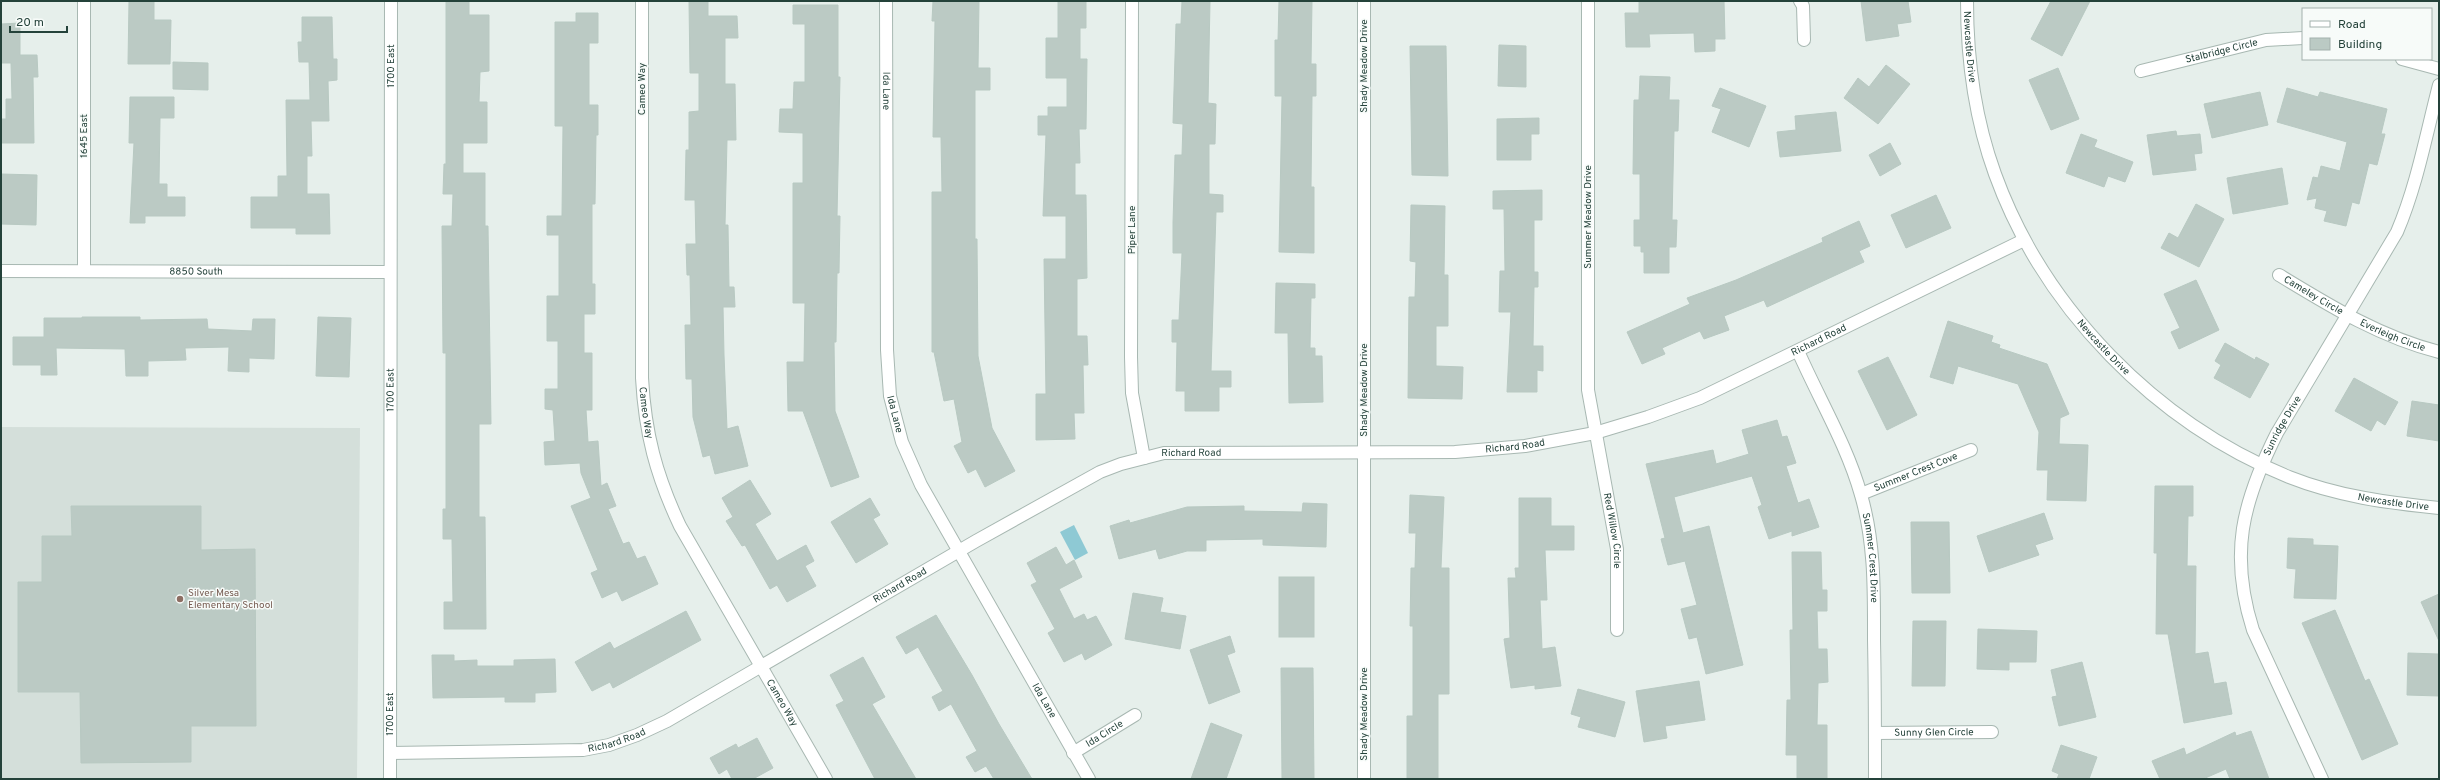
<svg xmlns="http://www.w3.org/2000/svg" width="2440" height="780" font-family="Overpass,sans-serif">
<rect width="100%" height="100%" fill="#e6efeb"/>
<polygon fill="#d4dfda" points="1,427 360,428 357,779 1,779"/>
<polygon fill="#8ec9d4" points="1074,525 1088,553 1075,560 1060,532"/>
<g fill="#bbcac4" stroke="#b8c9c2">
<polygon points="129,1 154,1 154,20 171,20 170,64 128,64"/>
<polygon points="446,1 469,1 469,15 489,15 489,71 480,72 479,102 487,102 487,143 463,143 463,173 485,173 485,226 488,226 491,424 479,424 479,517 485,517 486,629 444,629 444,602 453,602 452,539 443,539 443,509 446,509 446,353 443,353 442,226 452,226 453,194 443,194 444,164 446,164"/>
<polygon points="689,1 708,1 708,16 737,16 738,38 725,38 725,84 735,84 736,140 727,140 725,225 728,225 729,287 734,287 735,307 723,307 724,355 727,429 738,426 748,466 715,474 710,455 703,457 693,417 692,379 686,379 685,325 691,325 690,275 687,275 686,244 696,244 695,200 685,200 686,150 689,150 689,112 699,111 699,73 690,73"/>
<polygon points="933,1 979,1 978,68 990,68 990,90 975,90 975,239 977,239 978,356 992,428 1015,471 985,487 976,469 968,473 954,446 962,442 954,399 944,401 934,352 932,352 932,192 942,192 941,137 933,137 935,21 932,21"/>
<polygon points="1058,1 1086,1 1086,28 1080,28 1080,59 1087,59 1086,129 1079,129 1080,163 1075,163 1075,195 1086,195 1087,278 1077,279 1077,336 1087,336 1088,365 1083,365 1084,413 1074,413 1075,439 1036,440 1036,394 1046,394 1044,259 1066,259 1066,216 1043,216 1046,135 1038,135 1038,116 1048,116 1048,107 1067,107 1067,78 1046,78 1046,38 1058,38"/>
<polygon points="1182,1 1210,1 1208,103 1216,104 1215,144 1209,144 1209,194 1223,195 1223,212 1216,212 1211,371 1231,371 1231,387 1219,387 1219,411 1185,411 1185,391 1176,391 1177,342 1172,342 1172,320 1179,320 1182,253 1173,253 1173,223 1175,155 1182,155 1183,124 1173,123 1176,24 1181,24"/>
<polygon points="1279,1 1312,1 1311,64 1316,64 1316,96 1312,96 1311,187 1314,187 1314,253 1279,252 1282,96 1275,96 1275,40 1278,40"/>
<polygon points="1639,1 1724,1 1725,39 1715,39 1715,51 1695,52 1694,33 1649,34 1650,47 1626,47 1625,13 1639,13"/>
<polygon points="1861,1 1908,1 1911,22 1897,24 1899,36 1866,41"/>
<polygon points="2051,1 2090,1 2062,56 2031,39"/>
<polygon points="793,5 838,5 838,77 840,77 837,216 840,216 839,273 837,273 836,342 834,342 835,411 859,477 831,487 803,411 788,411 787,362 804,362 805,303 793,303 793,183 803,183 803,133 779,132 780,109 793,109 794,82 805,82 805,24 793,24"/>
<polygon points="576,13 598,13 598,43 589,43 589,105 598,105 598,135 596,135 595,204 592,204 592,284 595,284 595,314 584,314 584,353 592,353 592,410 586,410 588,442 598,441 601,486 607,483 616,506 608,509 623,544 629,542 637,559 645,556 658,584 622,601 617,591 602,598 591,573 598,570 571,506 591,498 581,473 580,463 545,465 544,442 555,441 553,410 545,409 545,389 558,389 558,341 547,341 547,296 559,296 559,235 547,235 547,216 562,216 563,126 555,126 555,22 576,22"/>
<polygon points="302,17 332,17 333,59 337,59 337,80 328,81 329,121 311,121 312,156 307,156 307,194 329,194 330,234 296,234 296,228 251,228 251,197 278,197 278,176 287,176 286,100 310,100 309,62 299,62 298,42 302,42"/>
<polygon points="20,23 20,55 37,55 38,77 33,77 34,143 1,143 1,119 6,119 6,99 12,99 11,63 1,63 1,24"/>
<polygon points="1499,45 1526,46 1526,87 1498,86"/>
<polygon points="1410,46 1446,46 1448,176 1412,175"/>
<polygon points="173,62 208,63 208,90 173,89"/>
<polygon points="1886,65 1910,84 1878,124 1844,98 1858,78 1869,87"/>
<polygon points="2058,68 2079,119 2051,130 2029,80"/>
<polygon points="1640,76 1670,77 1669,100 1679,100 1678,131 1674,131 1672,220 1677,220 1676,247 1669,247 1669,273 1644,273 1644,252 1641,252 1641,246 1634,246 1634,220 1640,220 1640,174 1633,174 1634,100 1639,100"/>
<polygon points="1720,88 1766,106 1749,147 1712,132 1721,109 1712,106"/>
<polygon points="2287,88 2318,97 2320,92 2387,109 2381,134 2385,134 2377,165 2369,163 2359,204 2352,202 2346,226 2324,221 2327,211 2315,208 2317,198 2307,200 2313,177 2318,178 2321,166 2340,171 2347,142 2277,122"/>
<polygon points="2260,92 2268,125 2212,138 2204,104"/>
<polygon points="130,97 174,97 174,118 160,118 159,184 167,184 167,197 185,197 185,216 145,216 145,223 130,223 134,143 129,143"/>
<polygon points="1836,112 1841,151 1780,157 1777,132 1796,130 1795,116"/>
<polygon points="1539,118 1539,134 1531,134 1531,160 1497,160 1497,119"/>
<polygon points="2176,131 2177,136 2200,134 2202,153 2194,154 2196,170 2153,175 2147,135"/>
<polygon points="2081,134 2097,140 2094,147 2133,162 2125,182 2108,176 2104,187 2066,173"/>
<polygon points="1890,143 1901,164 1880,176 1869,155"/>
<polygon points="2282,168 2288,204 2233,214 2227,178"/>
<polygon points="1,174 37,175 36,225 1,224"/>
<polygon points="1542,190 1542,220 1534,220 1534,272 1538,272 1538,287 1534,287 1533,346 1543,346 1543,371 1537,370 1537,392 1507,392 1511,312 1499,312 1500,271 1505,271 1504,209 1493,209 1493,191"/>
<polygon points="1936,195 1951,228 1906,248 1891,215"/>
<polygon points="2196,204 2224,219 2199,267 2161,248 2169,233 2178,238"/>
<polygon points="1411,205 1445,206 1444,275 1448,275 1448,326 1436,326 1436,366 1463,367 1462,399 1408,398 1409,297 1415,297 1416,262 1410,261"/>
<polygon points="1859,221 1870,246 1859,251 1864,262 1767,307 1764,300 1724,316 1729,330 1704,339 1700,331 1662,348 1665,354 1642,364 1627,332 1690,304 1687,298 1736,280 1823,242 1822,238"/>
<polygon points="2196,280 2219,330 2179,349 2171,332 2180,328 2164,294"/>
<polygon points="1276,283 1315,284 1315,298 1311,298 1310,348 1315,348 1315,356 1322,356 1323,402 1289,403 1288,333 1275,333"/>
<polygon points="82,317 140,317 140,320 207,319 208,329 252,331 253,319 275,319 274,359 249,358 249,372 228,371 229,347 185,348 186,360 148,361 148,376 126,376 125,349 56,348 57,375 41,375 41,365 13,365 13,337 44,337 44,318 82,318"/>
<polygon points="318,317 351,318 349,377 316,376"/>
<polygon points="1948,321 1993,336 1991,342 2000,345 1999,348 2047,364 2069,414 2060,418 2059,444 2088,445 2086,501 2047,500 2048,470 2037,470 2039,432 2018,384 1958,366 1953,384 1930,377"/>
<polygon points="2225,343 2255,360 2256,357 2269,364 2250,398 2214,378 2221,365 2215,361"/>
<polygon points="1888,357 1917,415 1887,430 1858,371"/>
<polygon points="2354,378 2398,402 2385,425 2377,420 2371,431 2335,411"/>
<polygon points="2412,401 2439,405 2439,441 2407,436"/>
<polygon points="1777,420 1782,437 1787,436 1796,463 1786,466 1798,503 1809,499 1819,527 1792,536 1792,531 1769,539 1758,507 1762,505 1752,476 1674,497 1683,533 1709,526 1743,665 1706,674 1697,637 1689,639 1681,609 1697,605 1685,561 1668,565 1661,539 1665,538 1646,464 1713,450 1716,464 1749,454 1742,430"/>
<polygon points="750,480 771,514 755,524 777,561 806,545 814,561 805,566 816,586 787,602 777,585 770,589 745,545 742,546 726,521 733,517 722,498"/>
<polygon points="2155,486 2193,486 2193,516 2188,516 2187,566 2196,566 2195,654 2208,652 2214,684 2226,682 2232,714 2184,723 2168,634 2156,634 2157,553 2154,553"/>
<polygon points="1410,495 1444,497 1441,568 1449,568 1449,694 1438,694 1438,778 1407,778 1407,716 1413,716 1413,626 1410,626 1411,568 1415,568 1416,533 1409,533"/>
<polygon points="870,498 880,515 873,519 888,544 856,563 831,522"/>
<polygon points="1519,498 1551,498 1551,526 1574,526 1574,550 1545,550 1547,600 1540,600 1542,649 1555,647 1561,686 1535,689 1535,685 1511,688 1504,639 1510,638 1508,578 1516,578 1515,568 1519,568"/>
<polygon points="1303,503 1327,504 1326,547 1263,545 1263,539 1206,540 1206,551 1187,551 1159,559 1156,549 1119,559 1110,526 1129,520 1130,523 1187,507 1244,506 1244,511 1302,512"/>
<polygon points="71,506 201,506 201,550 255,549 256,726 191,726 191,762 81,763 80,692 18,692 18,582 42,582 42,536 72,536"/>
<polygon points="2044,513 2053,539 2035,545 2039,555 1989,572 1977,536"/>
<polygon points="1911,522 1949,522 1950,593 1912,593"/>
<polygon points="2288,538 2313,539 2313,545 2338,546 2336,599 2294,598 2296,569 2287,568"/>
<polygon points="1056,547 1066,565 1074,560 1082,577 1059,589 1074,619 1084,614 1087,620 1096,616 1112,645 1085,660 1082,653 1064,662 1048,633 1055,629 1031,585 1037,582 1027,563"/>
<polygon points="1792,552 1821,552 1822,590 1827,590 1827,611 1817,611 1818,649 1827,649 1828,682 1818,683 1817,725 1827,725 1827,779 1797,779 1797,755 1786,755 1787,700 1791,700 1790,630 1793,630"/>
<rect x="1279" y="577" width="35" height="60"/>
<polygon points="1133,593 1163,598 1160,612 1186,616 1180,649 1125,639"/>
<polygon points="2439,594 2439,641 2421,602"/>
<polygon points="2335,610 2365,681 2369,679 2398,744 2362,760 2302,623"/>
<polygon points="686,611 701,640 613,688 610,682 592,691 575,662 610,642 614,649"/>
<polygon points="936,615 972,675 999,724 1032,779 994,779 986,766 975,772 966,757 977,751 951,704 939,711 932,697 943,691 918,647 906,654 896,637"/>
<polygon points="1913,621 1946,621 1945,686 1912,686"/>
<polygon points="1978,629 2037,631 2036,662 2009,662 2009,670 1977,669"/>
<polygon points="1230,636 1235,652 1227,655 1240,692 1209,704 1190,650"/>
<polygon points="2408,653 2438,654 2439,696 2407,695"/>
<polygon points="432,655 454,655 454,661 477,660 477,666 514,666 514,660 555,659 556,692 535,693 535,702 505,702 505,697 433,698"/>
<polygon points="863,657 885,697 872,704 916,779 875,779 836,705 844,701 830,675"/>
<polygon points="2082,662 2096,717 2059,726 2052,697 2057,696 2051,670"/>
<polygon points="1281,668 1313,668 1314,779 1282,779"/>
<polygon points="1699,681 1705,720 1665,726 1667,738 1644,742 1636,691"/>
<polygon points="1578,689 1625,702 1615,737 1578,727 1581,717 1571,714"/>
<polygon points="1211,723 1242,735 1226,779 1191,779"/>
<polygon points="2251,731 2269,779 2230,779 2226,769 2203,779 2160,779 2152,761 2184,748 2186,755 2235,732 2236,736"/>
<polygon points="757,738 773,768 753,779 732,779 727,769 719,774 710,758 736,744 738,748"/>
<polygon points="2061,745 2097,757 2089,779 2057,779 2059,774 2052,771"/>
</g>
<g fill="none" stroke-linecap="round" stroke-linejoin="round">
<defs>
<g id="minor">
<polyline points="84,1 84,271"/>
<path id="s1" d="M642 1V378C645 433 656 475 680 526L826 779"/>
<path id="s2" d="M886 1 887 350 890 396 902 442 921 485 1089 779"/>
<polyline points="1132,1 1131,357 1132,393 1144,458"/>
<path id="s3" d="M1588 1V390L1617 549V630"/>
<polyline points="1800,1 1803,6 1804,40"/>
<polyline points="2402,59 2439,69"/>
<path id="s4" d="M2141 71 2266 40 2303 38"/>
<path id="s5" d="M1 271 390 272"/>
<path id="s6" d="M2279 275C2330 306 2380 337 2439 352"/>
<path id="s7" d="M1798 351C1819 399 1847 445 1861 495 1875 543 1874 591 1874 640 1875 686 1875 733 1875 779"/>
<path id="s8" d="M1861 494 1971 450"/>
<path id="s9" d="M1875 733 1992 732"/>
<path id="s10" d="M390 753 583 750 609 745 637 735 667 721 976 541 1100 472 1121 464 1164 453 1455 452 1525 446 1595 433 1648 417 1700 398 2024 240"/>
<path id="s11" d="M1073 753 1135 715"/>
<polyline points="1364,779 1364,1"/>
<path id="s12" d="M2322 779 2253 630C2229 554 2242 503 2277 433L2397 232C2417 185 2426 135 2439 85"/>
</g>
<g id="tertiary">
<path id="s13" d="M1967 1C1967 59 1975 119 1995 174 2044 309 2156 423 2289 477 2337 496 2388 503 2439 508"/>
<path id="s14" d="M390 779 391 1"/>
</g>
</defs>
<use href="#minor" stroke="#a8b8b2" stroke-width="14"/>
<use href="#tertiary" stroke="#a8b8b2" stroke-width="14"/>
<use href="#minor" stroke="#fff" stroke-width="12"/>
<use href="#tertiary" stroke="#fff" stroke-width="12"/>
</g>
<circle fill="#8d6e63" stroke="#f7fbf9" stroke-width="1.5" cx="180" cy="599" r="4"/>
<g text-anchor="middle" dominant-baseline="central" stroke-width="3" stroke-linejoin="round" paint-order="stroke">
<g font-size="10" fill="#24423a" stroke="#f7fbf9">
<text stroke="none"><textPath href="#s13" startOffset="46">Newcastle Drive</textPath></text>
<text stroke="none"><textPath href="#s4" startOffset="83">Stalbridge Circle</textPath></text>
<text stroke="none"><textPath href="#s14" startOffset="713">1700 East</textPath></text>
<text transform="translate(1364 66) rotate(-90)">Shady Meadow Drive</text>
<text transform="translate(642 89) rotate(-90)">Cameo Way</text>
<text stroke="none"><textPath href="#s2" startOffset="90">Ida Lane</textPath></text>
<text transform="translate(84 136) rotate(-90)">1645 East</text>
<text transform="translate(1588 217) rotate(-90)">Summer Meadow Drive</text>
<text transform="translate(1132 230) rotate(-90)">Piper Lane</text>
<text stroke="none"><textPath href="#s5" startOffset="195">8850 South</textPath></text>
<text stroke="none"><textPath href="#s6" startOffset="40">Cameley Circle</textPath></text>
<text stroke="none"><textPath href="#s6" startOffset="129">Everleigh Circle</textPath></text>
<text stroke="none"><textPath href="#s10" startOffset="1524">Richard Road</textPath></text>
<text stroke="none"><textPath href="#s13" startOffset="382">Newcastle Drive</textPath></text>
<text stroke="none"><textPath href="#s14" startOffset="389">1700 East</textPath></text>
<text transform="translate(1364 390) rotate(-90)">Shady Meadow Drive</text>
<text stroke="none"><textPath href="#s1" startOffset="412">Cameo Way</textPath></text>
<text stroke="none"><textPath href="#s2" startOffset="414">Ida Lane</textPath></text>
<text stroke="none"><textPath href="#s12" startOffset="378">Sunridge Drive</textPath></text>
<text stroke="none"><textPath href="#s10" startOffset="1200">Richard Road</textPath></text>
<text stroke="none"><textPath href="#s10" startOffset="876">Richard Road</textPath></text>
<text stroke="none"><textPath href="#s8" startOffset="59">Summer Crest Cove</textPath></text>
<text stroke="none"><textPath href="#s13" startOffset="718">Newcastle Drive</textPath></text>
<text stroke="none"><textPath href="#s3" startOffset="532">Red Willow Circle</textPath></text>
<text stroke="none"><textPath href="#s7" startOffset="221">Summer Crest Drive</textPath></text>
<text stroke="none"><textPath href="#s10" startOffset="552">Richard Road</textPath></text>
<text stroke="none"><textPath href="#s2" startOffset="738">Ida Lane</textPath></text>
<text stroke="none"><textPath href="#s1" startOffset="735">Cameo Way</textPath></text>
<text stroke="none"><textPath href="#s14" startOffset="65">1700 East</textPath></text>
<text transform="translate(1364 714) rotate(-90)">Shady Meadow Drive</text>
<text stroke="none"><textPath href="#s9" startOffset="59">Sunny Glen Circle</textPath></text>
<text stroke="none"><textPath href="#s11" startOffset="37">Ida Circle</textPath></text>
<text stroke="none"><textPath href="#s10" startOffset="228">Richard Road</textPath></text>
</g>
<g font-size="10" fill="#785e54" stroke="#f7fbf9" text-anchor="start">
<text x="188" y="593">Silver Mesa<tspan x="188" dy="12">Elementary School</tspan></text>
</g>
</g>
<rect width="2440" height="780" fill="none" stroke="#24423a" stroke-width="4"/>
<rect x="2302" y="8" width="130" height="52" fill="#f7fbf9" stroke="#a3b1ad"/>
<rect x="2310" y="21" width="20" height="6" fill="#ffffff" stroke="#a3b1ad"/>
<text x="2338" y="28" font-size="12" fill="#24423a">Road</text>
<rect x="2310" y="38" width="20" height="12" fill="#bbcac4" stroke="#a3b1ad"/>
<text x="2338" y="48" font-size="12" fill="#24423a">Building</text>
<path d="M10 26v6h57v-6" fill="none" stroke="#24423a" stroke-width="2"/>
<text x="16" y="26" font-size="12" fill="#24423a" stroke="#f7fbf9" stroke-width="3" paint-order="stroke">20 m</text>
</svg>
